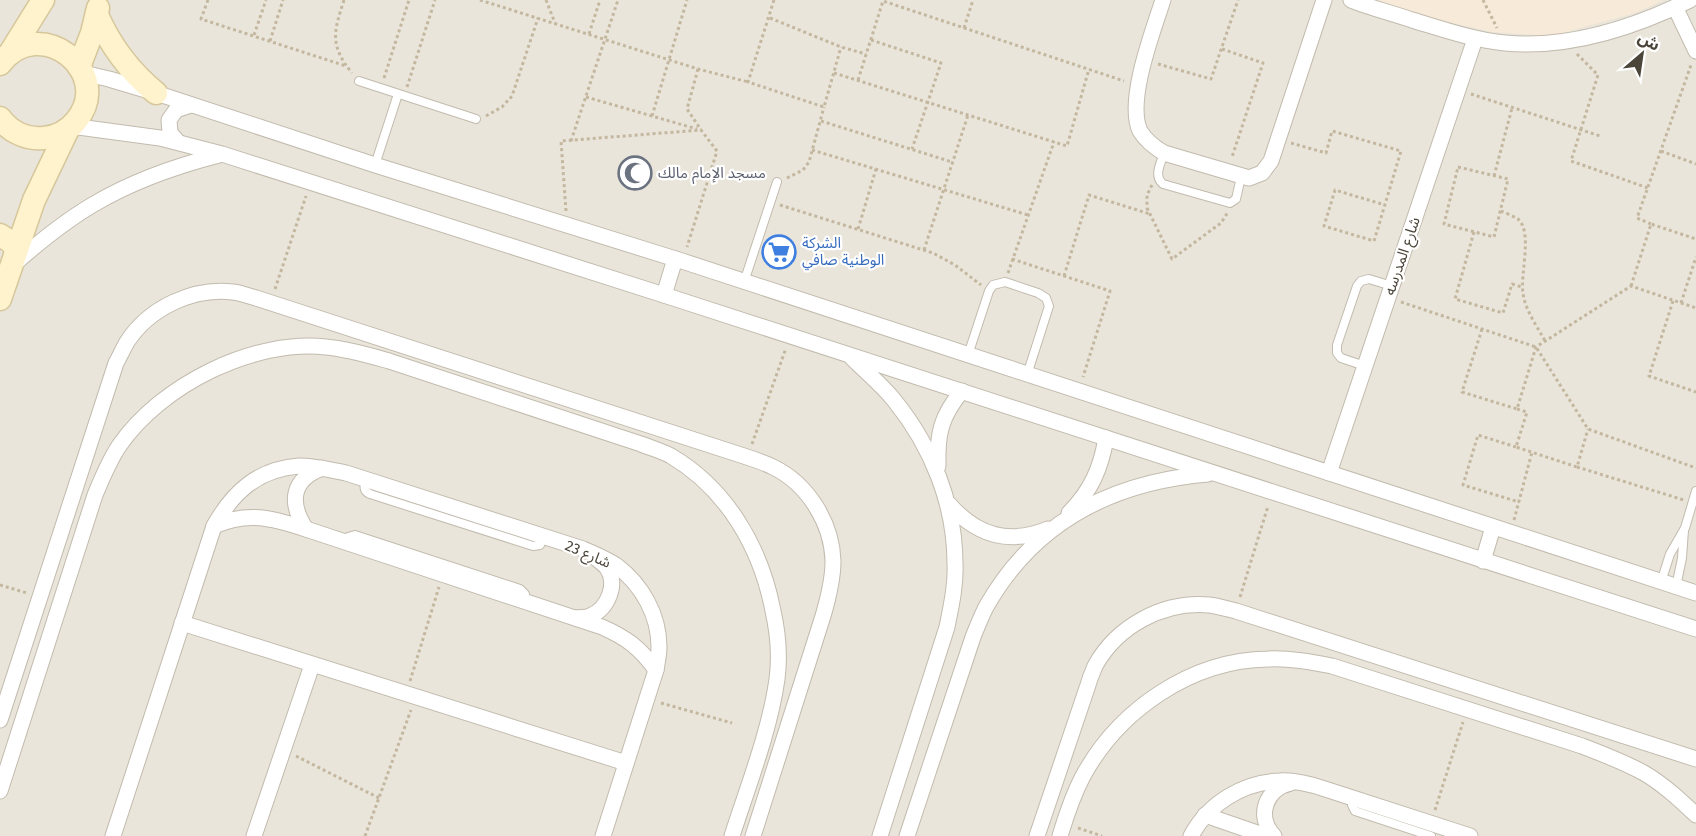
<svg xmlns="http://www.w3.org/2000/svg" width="1696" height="836" font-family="'Fira Sans','Noto Sans Arabic',sans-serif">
<rect width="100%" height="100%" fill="#f6f3ec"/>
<rect fill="#eae5da" x="0" y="0" width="1696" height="836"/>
<polygon fill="#f7ead8" points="1371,0 1663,0 1638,12 1552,36 1492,32 1418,15"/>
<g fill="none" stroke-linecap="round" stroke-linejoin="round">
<defs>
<g id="lane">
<polyline points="359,81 476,119"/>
<path d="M1164 153C1161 163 1153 176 1163 184L1230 203 1236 199 1241 177"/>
<polyline points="375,165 398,94"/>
<polyline points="744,282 777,182"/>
<polyline points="968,355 989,291 993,285 1005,282 1038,293 1046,298 1049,306 1027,375"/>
<polyline points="1365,366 1341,358 1337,353 1337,345 1357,286 1361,281 1369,279 1392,286"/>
<path d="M366 480C364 486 363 491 370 494L533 546 540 545 544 537"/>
<polyline points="345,542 348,537 355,535 520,589 525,594 525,601"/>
<polyline points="1661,582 1670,554 1685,528 1696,491"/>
<polyline points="1676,587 1682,558 1684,530"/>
<polyline points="1354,798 1352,805 1355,811 1431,836"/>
</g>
<g id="street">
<path d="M1163 0C1153 31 1126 101 1140 131 1146 141 1154 147 1164 153L1249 178 1262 173 1271 161 1324 0"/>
<path d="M1351 0C1371 8 1392 13 1412 20 1442 29 1473 40 1505 43 1569 49 1633 28 1690 0"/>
<polyline points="1675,7 1696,51"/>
<polyline points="83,73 109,79 156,93 375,165 682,261 1696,593"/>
<polyline points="71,126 160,138 222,154 664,295 1696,629"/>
<polyline points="178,142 170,133 169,120 176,110 191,105"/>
<path d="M13 265C38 243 65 221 94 204 133 181 176 166 219 155"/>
<polyline points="664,295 675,259"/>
<path d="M852 358C866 372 882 385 894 400 932 447 955 504 955 564 956 585 951 607 947 627L880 836"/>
<path d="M938 466C937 434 941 416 962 391"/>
<polyline points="1329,473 1475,39"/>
<path d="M949 504C977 536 1009 545 1048 529"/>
<path d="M1069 513C1091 491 1101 468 1106 438"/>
<path d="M214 526C248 511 272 518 306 529L602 627C627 638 640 648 656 670"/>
<path d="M306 529C289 503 291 480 322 468"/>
<polyline points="1483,561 1493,527"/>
<path d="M576 618C580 617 586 618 590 616 608 609 618 584 607 568 604 564 599 561 596 558"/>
<polyline points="182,623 626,763"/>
<path d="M0 720 116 363C120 356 123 349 127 342 149 308 193 287 233 292 241 293 249 296 256 298L747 457C756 460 765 463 773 467 808 484 832 523 833 561 833 580 828 599 823 616L753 836"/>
<path d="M0 791 95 495C102 478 109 461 119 446 161 385 253 339 326 347 348 349 368 355 389 361L641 444C651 448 662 451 671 456 727 489 761 548 773 611 778 633 780 656 777 679 770 730 748 786 732 836"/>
<polyline points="1205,815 1266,836"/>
<path d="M113 836 214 526C233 492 258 469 299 466 314 466 331 470 346 473L583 549C594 554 607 559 617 566 642 585 659 615 659 647 659 655 657 663 656 670L603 836"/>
<polyline points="254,836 312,665"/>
<path d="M907 836 973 637C977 627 981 617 986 607 1034 522 1112 482 1208 474"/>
<path d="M1037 836 1087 688C1089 681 1092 673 1095 666 1117 626 1163 601 1209 605 1218 606 1227 609 1236 611L1696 759"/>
<path d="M1060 836C1066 816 1073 795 1083 776 1119 710 1191 660 1268 659 1290 658 1311 662 1332 666L1582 746C1603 754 1624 762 1644 773 1663 784 1680 800 1696 815"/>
<path d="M1191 836C1208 804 1243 782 1279 781 1295 780 1310 784 1325 789L1470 836"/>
<path d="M1274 836C1256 817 1265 789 1291 783"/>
</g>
<g id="secondary">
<path d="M97 15C111 47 129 71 156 93"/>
<polyline points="10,53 43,0"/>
<path d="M0 64C39 12 116 72 76 121 68 131 56 137 44 138 27 140 10 132 0 118"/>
<polyline points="79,67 92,33 98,8"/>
<polyline points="0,235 11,242 16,249"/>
<polyline points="0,299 34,200 68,129"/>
</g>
</defs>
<use href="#lane" stroke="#c2bbae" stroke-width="10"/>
<use href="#street" stroke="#c2bbae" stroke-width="17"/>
<use href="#secondary" stroke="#d6c79b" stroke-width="25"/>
<g stroke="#c4b79f" stroke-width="3" stroke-dasharray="3 3" stroke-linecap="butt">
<polyline points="208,0 201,19 346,66"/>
<path d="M344 0C334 31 329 45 352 73"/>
<polyline points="480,0 698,69 748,82"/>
<polyline points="546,0 555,23"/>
<polyline points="774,0 748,82 824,107 841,47"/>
<polyline points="1483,0 1497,28"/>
<polyline points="770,18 841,47 866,54"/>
<polyline points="964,28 973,0"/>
<polyline points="589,34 600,0"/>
<polyline points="254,35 266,0"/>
<polyline points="871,40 941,63 912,149"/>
<polyline points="270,41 283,0"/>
<polyline points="1222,49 1263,63 1232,157"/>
<polyline points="1577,54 1598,75 1571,161 1648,188"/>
<polyline points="1158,64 1211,79 1238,0"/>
<polyline points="698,69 687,109 701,130"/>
<polyline points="834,73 1067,146 1089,69"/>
<polyline points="384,78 409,0"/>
<polyline points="858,80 883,1 1124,81"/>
<polyline points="407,87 435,0"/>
<polyline points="1471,94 1600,136"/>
<polyline points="586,97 697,129"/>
<polyline points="486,116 502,107 512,96 538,18"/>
<polyline points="652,116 687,0"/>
<polyline points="821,121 952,162"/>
<polyline points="571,141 618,0"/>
<polyline points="1291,143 1326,153 1332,131 1401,151 1374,241 1324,226 1335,190 1385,205"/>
<polyline points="812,150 1028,215"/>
<polyline points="1661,151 1696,164"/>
<polygon points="1458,167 1508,179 1494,237 1444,224"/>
<polyline points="1494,176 1512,108"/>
<polyline points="787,178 803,170 809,162 824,107"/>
<polyline points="1152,185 1147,195 1147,208 1172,259 1221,223 1228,212"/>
<polyline points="780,205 933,253 955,265 981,285"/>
<polyline points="566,211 561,141 701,130 717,151 687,247"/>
<path d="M1501 211C1506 213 1513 216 1518 219 1533 232 1520 274 1523 293 1525 310 1537 326 1545 341"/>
<polyline points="1651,224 1637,218 1691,65"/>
<polyline points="858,229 876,169"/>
<polyline points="1474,232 1455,299 1503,313 1512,284 1522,287"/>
<polyline points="924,250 968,115"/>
<polyline points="1012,259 1110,291 1083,377"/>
<polyline points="1008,273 1054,142"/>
<polyline points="1064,276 1089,195 1150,214"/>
<polyline points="1631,286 1651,224 1696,239"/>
<polyline points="275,289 306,196"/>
<polyline points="1673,301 1649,376 1696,392"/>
<polyline points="1401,302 1536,347 1588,429 1696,468"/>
<polyline points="1681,303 1696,257"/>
<polyline points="1482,329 1462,392 1517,409 1536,347 1631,286 1696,308"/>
<polyline points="1517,409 1527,412 1516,447 1577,467 1588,429"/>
<polyline points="752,444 786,348"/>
<polyline points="1516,447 1478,435 1463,485 1519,502"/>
<polyline points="1577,467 1684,500"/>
<polyline points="1514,520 1532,452"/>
<polyline points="0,585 27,593"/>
<polyline points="1240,597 1268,506"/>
<polyline points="410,681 439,587"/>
<polyline points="661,703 732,723"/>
<polyline points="296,756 379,798"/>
<polyline points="1435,810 1463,722"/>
<polyline points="1078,828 1102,836"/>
<polyline points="365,836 411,710"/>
</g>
<use href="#lane" stroke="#fff" stroke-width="8"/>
<use href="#street" stroke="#fff" stroke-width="15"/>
<use href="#secondary" stroke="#fff3cd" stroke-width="22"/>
</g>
<defs>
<symbol id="mosque-ring" viewBox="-11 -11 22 22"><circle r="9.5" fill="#fff" stroke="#6b7280" stroke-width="1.5"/><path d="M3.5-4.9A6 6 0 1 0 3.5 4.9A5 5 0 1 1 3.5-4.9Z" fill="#6b7280"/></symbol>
<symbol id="supermarket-ring" viewBox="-11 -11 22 22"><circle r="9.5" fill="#fff" stroke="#3f7fe0" stroke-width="1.5"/><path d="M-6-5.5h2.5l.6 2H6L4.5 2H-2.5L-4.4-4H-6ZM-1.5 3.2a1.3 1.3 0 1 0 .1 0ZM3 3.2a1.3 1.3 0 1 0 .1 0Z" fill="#3f7fe0"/></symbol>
</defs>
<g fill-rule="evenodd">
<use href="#mosque-ring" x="616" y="154" width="38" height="38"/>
<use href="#supermarket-ring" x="760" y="233" width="38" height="38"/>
</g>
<g text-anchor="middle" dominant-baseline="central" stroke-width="4.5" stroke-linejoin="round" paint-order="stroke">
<g font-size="15" fill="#5b616d" stroke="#fff" text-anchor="start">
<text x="658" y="173">مسجد الإمام مالك</text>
</g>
<g font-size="15" fill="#366cbe" stroke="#fff" text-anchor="start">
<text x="802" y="243">الشركة<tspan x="802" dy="17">الوطنية صافي</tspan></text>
</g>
<g font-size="15" fill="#4b4439" stroke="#fff">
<text transform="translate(1402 256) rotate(-71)">شارع المدرسه</text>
<text transform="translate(588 554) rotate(23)">شارع 23</text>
</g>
</g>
<g transform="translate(1642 54) rotate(29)" stroke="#ffffff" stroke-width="4.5" paint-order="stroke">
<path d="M0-4.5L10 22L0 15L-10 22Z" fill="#4b4439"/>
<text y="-9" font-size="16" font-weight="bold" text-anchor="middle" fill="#4b4439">ش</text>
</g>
</svg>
